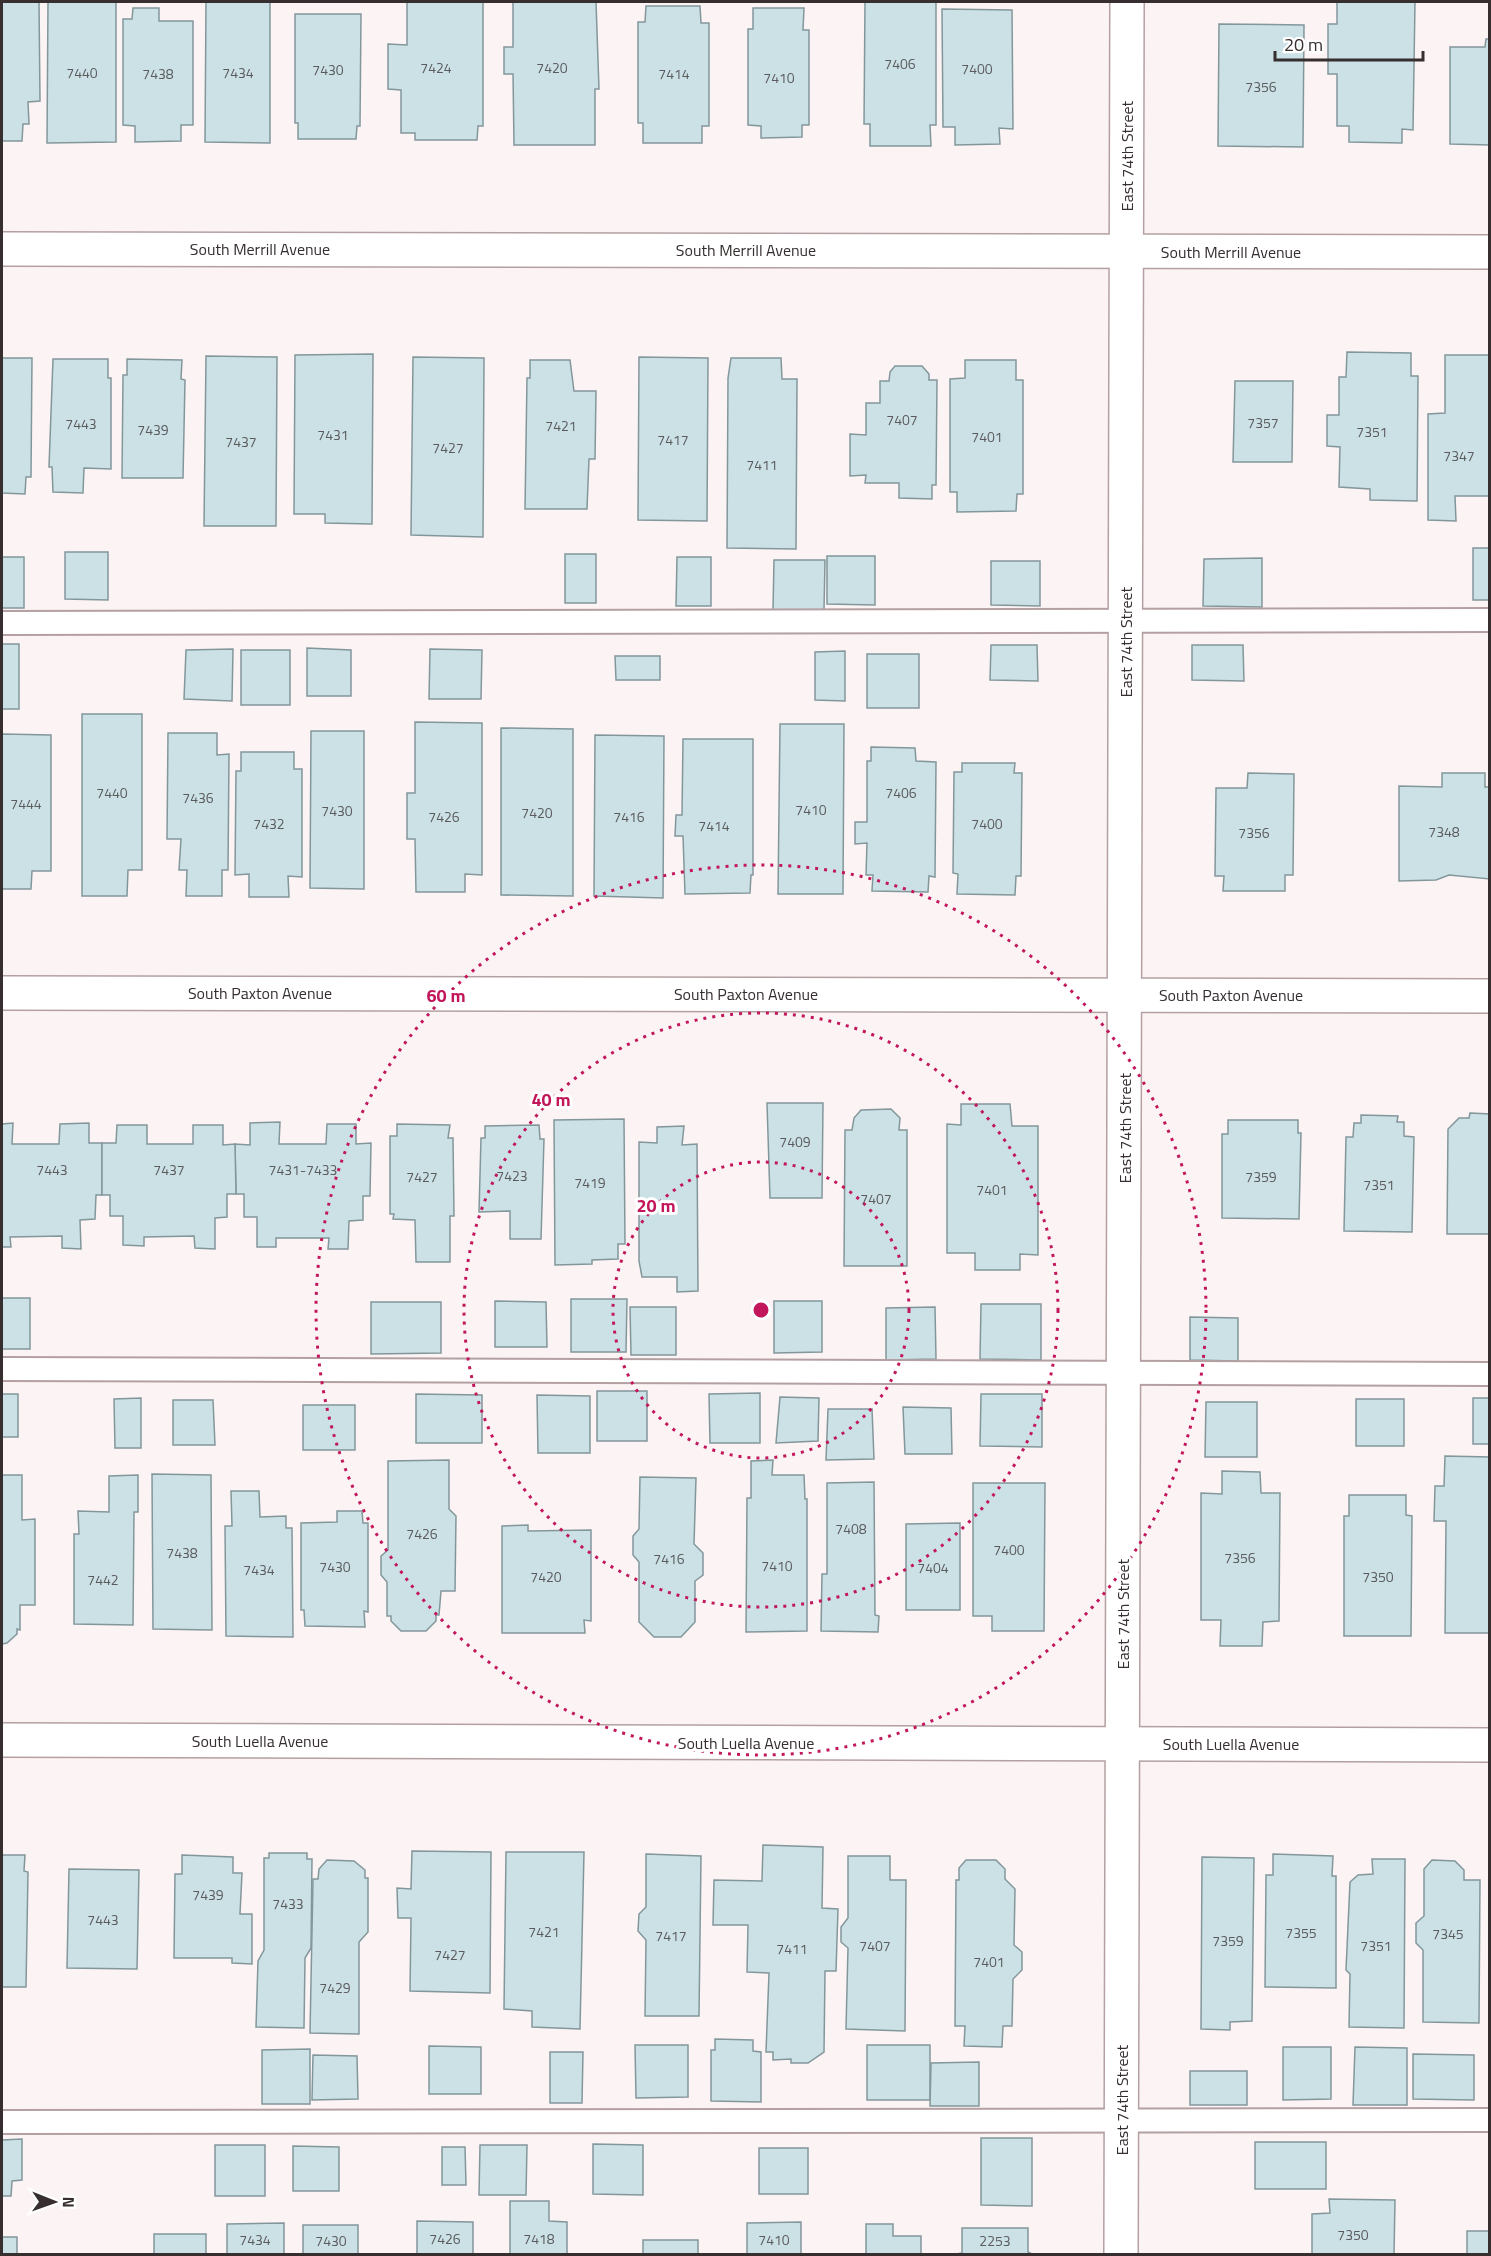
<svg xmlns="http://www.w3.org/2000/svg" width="1491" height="2256" font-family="'Titillium Web',sans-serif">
<rect width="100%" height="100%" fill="#fcf3f4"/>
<g fill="#cbe1e6" stroke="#83979b" stroke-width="1.5">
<polygon points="2,2 39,2 40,101 28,102 29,124 23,124 22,141 2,141"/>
<polygon points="48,2 116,2 116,142 47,143"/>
<polygon points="206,2 270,2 270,143 205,142"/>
<polygon points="407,2 483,2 483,126 478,126 477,140 415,140 415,133 401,133 401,90 388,89 388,44 407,45"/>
<polygon points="513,2 596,2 599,89 595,89 595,145 514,145 513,74 504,74 504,47 513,47"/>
<polygon points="865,2 936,2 936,125 930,125 931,146 870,146 870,124 864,124"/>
<polygon points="1337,2 1415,2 1413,130 1402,129 1402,143 1349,142 1349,126 1337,126 1337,74 1328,74 1328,24 1337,24"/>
<polygon points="646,6 700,6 701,23 709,23 709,126 702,126 702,143 643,143 643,123 638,123 638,22 645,22"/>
<polygon points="133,8 159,8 159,21 193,21 193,125 181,125 181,141 135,142 135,126 123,125 123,19 132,19"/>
<polygon points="753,8 804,8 803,30 809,30 809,125 802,125 802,137 761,138 761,126 748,125 748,29 753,29"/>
<polygon points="942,9 1012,10 1013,129 999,128 1000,144 955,145 955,127 943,127"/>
<polygon points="295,14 361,14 360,126 357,126 356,139 298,139 298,123 295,123"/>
<polygon points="1219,24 1304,25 1303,147 1218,146"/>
<polygon points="1486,39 1490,39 1490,145 1450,144 1450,47 1485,47"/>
<polygon points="1347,352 1411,353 1411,376 1418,376 1417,501 1370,500 1370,489 1339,487 1340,447 1327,446 1327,415 1339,415 1339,377 1346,377"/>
<polygon points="373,354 372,524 325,523 325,514 294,514 295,355"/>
<polygon points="1445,355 1490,355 1490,496 1455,496 1456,521 1428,520 1428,414 1445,413"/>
<polygon points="206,356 277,357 276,526 204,526"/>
<polygon points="413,357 484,358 483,537 411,535"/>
<polygon points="639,357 708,358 707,521 638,520"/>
<polygon points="2,358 32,358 31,477 26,477 25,494 2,493"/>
<polygon points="731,358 781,358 782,379 797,379 796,549 727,548 728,378"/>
<polygon points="53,359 108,359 108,378 111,378 111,469 84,468 83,493 53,492 52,467 49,467"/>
<polygon points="127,359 182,360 181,379 185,380 183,478 122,478 123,375 127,375"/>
<polygon points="530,360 570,360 574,391 596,391 595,459 589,459 587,509 525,509 527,378 530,378"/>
<polygon points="965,360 1016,360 1016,380 1023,380 1023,494 1017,494 1016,511 957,512 957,492 950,492 950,379 965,378"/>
<polygon points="895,366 922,366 929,374 929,380 937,380 936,485 932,485 932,499 899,498 899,483 865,483 866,475 850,476 850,434 866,435 866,403 880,403 880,381 889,381 890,372"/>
<polygon points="1235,381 1293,381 1292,462 1233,462"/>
<rect x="1473" y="548" width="17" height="52"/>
<polygon points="65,552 108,552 108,600 65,599"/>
<rect x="565" y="554" width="31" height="49"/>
<polygon points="827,556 875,556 875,605 827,604"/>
<rect x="2" y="557" width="22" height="51"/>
<polygon points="677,557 711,557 711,606 676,606"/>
<polygon points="1262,558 1262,607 1203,606 1204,559"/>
<polygon points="774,560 825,560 824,610 773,610"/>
<polygon points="991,561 1040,561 1040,606 991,605"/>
<rect x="2" y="644" width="17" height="65"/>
<polygon points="991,645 1037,645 1038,681 990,680"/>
<polygon points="1192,645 1243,645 1244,681 1192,680"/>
<polygon points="307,648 351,650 351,696 307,696"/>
<polygon points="233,649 232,701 184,699 186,650"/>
<polygon points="430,649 482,650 481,699 429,699"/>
<rect x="241" y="650" width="49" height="55"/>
<polygon points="845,651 845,701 815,700 815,652"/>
<rect x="867" y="654" width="52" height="54"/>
<polygon points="615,656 660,656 660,680 616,680"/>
<polygon points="82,714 142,714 142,870 128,870 127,896 82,896"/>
<polygon points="415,722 482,723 482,875 465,874 465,892 416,892 415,839 407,839 407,793 415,793"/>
<polygon points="780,724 844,724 843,894 778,894"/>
<polygon points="501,728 573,729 573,896 501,895"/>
<polygon points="311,731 364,731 364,889 310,888"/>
<polygon points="168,733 217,733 217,755 229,754 228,870 222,870 222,896 186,896 187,870 179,870 181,839 167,839"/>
<polygon points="2,734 51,735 51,871 32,871 31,889 2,889"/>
<polygon points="595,735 664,736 663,898 594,896"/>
<polygon points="683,739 753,739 753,875 751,875 750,893 685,894 683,836 675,836 676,815 682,815"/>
<polygon points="871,747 915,748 916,761 936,762 935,877 929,876 928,892 872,891 873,875 866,875 867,843 855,844 855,822 867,822 867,761 871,761"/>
<polygon points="241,752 294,752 294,769 302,769 302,877 288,876 289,897 249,897 249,874 235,875 236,771 241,771"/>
<polygon points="962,763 1015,763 1014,773 1022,773 1021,876 1016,876 1015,895 957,894 958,874 953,873 954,772 962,772"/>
<polygon points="1248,773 1294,774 1293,875 1285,875 1285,891 1223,891 1224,876 1215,876 1216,788 1247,788"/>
<polygon points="1442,773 1485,773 1485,787 1490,787 1490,879 1449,875 1436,880 1399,881 1399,786 1442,787"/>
<polygon points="767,1103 823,1103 822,1198 770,1198"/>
<polygon points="961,1104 1010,1104 1012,1126 1038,1126 1038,1255 1020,1254 1020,1270 975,1270 975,1253 947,1253 947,1124 961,1125"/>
<polygon points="891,1109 900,1118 899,1130 907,1130 907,1266 844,1266 845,1130 852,1130 854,1118 861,1110"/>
<polygon points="1470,1113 1490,1114 1490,1234 1447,1234 1448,1129 1459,1118 1469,1118"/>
<polygon points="1361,1115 1398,1116 1397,1122 1404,1122 1404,1136 1414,1137 1412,1232 1344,1231 1346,1137 1353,1137 1354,1123 1361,1123"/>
<polygon points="624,1119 625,1244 618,1244 618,1259 592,1260 592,1264 555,1265 554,1120"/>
<polygon points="1228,1120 1298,1120 1298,1133 1301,1133 1299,1219 1222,1218 1222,1134 1228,1134"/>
<polygon points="280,1122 279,1144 326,1144 327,1124 356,1124 356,1144 371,1143 370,1196 363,1196 363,1220 349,1221 348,1249 328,1249 329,1238 276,1238 276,1247 257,1247 257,1217 244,1217 244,1194 236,1194 235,1144 250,1145 250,1123"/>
<polygon points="13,1123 12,1144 59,1144 60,1124 89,1123 89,1143 102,1143 102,1195 96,1195 95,1219 80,1220 81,1249 62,1248 62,1236 10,1237 11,1247 2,1247 2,1124"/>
<polygon points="397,1124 450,1125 448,1138 453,1138 454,1216 450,1216 450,1262 416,1262 415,1220 393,1219 394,1214 390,1214 390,1136 397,1136"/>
<polygon points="117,1125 147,1125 147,1144 193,1144 193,1125 223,1125 223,1145 235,1144 236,1194 227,1194 227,1217 215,1218 215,1249 195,1248 194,1236 144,1237 144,1246 123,1245 123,1216 110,1216 110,1195 102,1195 102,1143 116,1143"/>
<polygon points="539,1125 540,1139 544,1139 541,1239 510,1239 510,1211 479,1212 481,1138 485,1138 485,1126"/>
<polygon points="684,1126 682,1145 697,1144 698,1291 677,1292 677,1277 642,1277 639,1261 639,1142 657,1143 657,1127"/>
<rect x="2" y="1298" width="28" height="51"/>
<polygon points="571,1299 627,1299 626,1352 571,1352"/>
<polygon points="495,1301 546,1302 547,1347 495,1347"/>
<polygon points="774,1301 822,1301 822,1352 774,1353"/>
<polygon points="371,1302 441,1302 441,1353 371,1354"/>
<polygon points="981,1304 1041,1304 1041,1360 980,1359"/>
<polygon points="630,1307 676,1307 676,1355 631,1355"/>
<polygon points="935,1307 936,1359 886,1360 886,1308"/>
<polygon points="1190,1317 1238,1318 1238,1361 1190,1360"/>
<rect x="597" y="1391" width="50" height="50"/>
<polygon points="760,1393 760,1443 710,1443 709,1394"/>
<rect x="2" y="1394" width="16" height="43"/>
<polygon points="416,1394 482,1395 482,1443 416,1443"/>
<polygon points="981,1394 1042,1394 1042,1447 980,1446"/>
<polygon points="537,1395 590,1396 590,1453 538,1453"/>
<polygon points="780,1397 819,1398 818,1441 776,1443"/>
<polygon points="141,1398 141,1448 115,1448 114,1399"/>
<rect x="1473" y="1398" width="17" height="46"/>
<rect x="1356" y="1399" width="48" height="47"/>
<polygon points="173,1400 213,1400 215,1445 173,1445"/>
<polygon points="1206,1402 1257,1402 1257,1457 1205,1457"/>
<rect x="303" y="1405" width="52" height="45"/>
<polygon points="903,1407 951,1408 952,1454 905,1454"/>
<polygon points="828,1409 872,1409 874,1459 826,1460"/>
<polygon points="1445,1456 1490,1457 1490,1633 1445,1633 1446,1521 1434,1521 1435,1486 1444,1486"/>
<polygon points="449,1460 449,1509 456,1516 455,1591 441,1591 439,1615 436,1615 436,1621 426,1631 401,1631 391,1621 391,1616 387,1616 387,1582 381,1575 381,1556 388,1550 388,1461"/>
<polygon points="773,1460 772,1475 804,1475 805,1499 807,1499 807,1631 746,1632 747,1498 751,1498 751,1461"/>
<polygon points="1222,1471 1260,1472 1261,1493 1280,1493 1279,1621 1263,1622 1262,1646 1220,1646 1221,1620 1201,1620 1201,1493 1222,1494"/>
<polygon points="152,1474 211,1475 212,1630 153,1629"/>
<polygon points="2,1475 22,1475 22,1520 35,1519 35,1605 20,1605 20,1630 17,1629 17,1634 7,1643 2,1644"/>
<polygon points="138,1475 138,1512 134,1512 133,1625 74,1624 74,1534 79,1534 78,1511 109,1512 109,1476"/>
<polygon points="640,1477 696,1478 694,1544 703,1553 703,1575 695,1581 695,1622 681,1637 654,1637 639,1622 639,1562 633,1555 633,1536 639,1529"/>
<polygon points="874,1482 875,1615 879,1616 878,1632 821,1631 822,1574 827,1574 827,1483"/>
<polygon points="973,1483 1045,1483 1044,1631 992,1631 992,1616 973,1616"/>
<polygon points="231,1491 259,1491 260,1517 286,1516 286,1528 292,1528 293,1637 226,1636 225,1526 232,1526"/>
<polygon points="1349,1495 1406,1495 1406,1515 1412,1516 1411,1636 1344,1636 1344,1516 1349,1516"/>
<polygon points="337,1511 362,1511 363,1523 368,1523 368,1612 364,1611 365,1627 305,1626 304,1610 301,1610 301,1523 337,1522"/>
<polygon points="960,1523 960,1610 906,1610 906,1524"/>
<polygon points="528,1525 528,1531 591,1530 591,1621 584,1620 585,1633 502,1633 502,1526"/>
<polygon points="763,1845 823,1847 822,1908 838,1909 836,1971 825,1971 824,2052 808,2063 791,2063 791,2059 773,2060 773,2052 766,2052 769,1973 747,1972 748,1925 713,1925 714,1880 762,1881"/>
<polygon points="412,1851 491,1852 490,1993 410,1991 411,1918 398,1918 397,1888 411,1889"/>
<polygon points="506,1852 584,1852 580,2029 532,2027 532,2011 504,2009"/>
<polygon points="269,1853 307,1853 307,1859 312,1859 311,1948 305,1958 304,2028 256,2027 258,1961 264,1950 264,1858 269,1858"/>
<polygon points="646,1854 701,1856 699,2016 645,2016 646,1940 638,1931 639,1914 646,1907"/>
<polygon points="1273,1854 1333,1856 1332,1876 1336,1876 1336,1988 1265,1987 1266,1875 1273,1875"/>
<polygon points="2,1855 25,1855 24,1871 28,1872 26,1987 2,1987"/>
<polygon points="182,1855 233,1857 233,1873 242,1873 240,1914 252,1914 252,1964 232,1963 232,1958 174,1958 175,1874 182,1874"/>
<polygon points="848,1856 890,1856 890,1880 906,1880 905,2031 846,2029 848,1948 841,1942 841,1927 848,1918"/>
<polygon points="1202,1857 1254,1858 1252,2021 1230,2022 1230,2030 1201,2029"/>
<polygon points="1372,1859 1405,1859 1404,2028 1349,2027 1350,1974 1346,1970 1350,1882 1358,1875 1373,1874"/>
<polygon points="327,1860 354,1861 365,1870 365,1878 368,1878 368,1932 359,1942 359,2034 310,2033 313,1879 318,1879 319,1869"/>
<polygon points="966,1860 996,1860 1005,1869 1005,1879 1015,1889 1014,1945 1022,1952 1022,1970 1013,1979 1012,2026 1003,2026 1002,2047 964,2046 965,2026 955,2026 956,1880 959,1880 959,1868"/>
<polygon points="1432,1860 1455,1861 1464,1870 1464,1880 1480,1880 1479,2023 1423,2022 1423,1950 1416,1943 1416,1923 1424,1916 1424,1869"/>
<polygon points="69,1869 139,1870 137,1969 67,1968"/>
<polygon points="715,2039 753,2040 753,2051 761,2052 761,2102 711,2101 711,2050 715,2050"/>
<polygon points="635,2045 688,2045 688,2097 636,2098"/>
<rect x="867" y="2045" width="63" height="55"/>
<polygon points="429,2046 481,2047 481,2094 429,2094"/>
<polygon points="1283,2047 1331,2047 1331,2099 1283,2100"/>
<polygon points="1355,2047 1407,2048 1407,2105 1353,2105"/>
<polygon points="310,2049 310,2104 262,2104 262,2050"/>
<polygon points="550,2052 583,2052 582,2103 550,2103"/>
<polygon points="1413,2054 1474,2055 1474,2100 1413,2099"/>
<polygon points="313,2055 357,2056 358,2099 312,2100"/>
<polygon points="979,2062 979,2106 930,2106 931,2063"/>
<rect x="1190" y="2071" width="57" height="34"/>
<polygon points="981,2138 1032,2138 1032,2206 981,2205"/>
<polygon points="22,2139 22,2180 12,2181 11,2196 2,2196 2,2140"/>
<rect x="1255" y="2142" width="71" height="47"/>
<polygon points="593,2144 643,2145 643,2195 593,2194"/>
<rect x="215" y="2145" width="50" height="51"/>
<polygon points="480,2145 527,2145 526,2195 479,2195"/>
<polygon points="293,2146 339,2147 339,2191 293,2191"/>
<polygon points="442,2147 465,2147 466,2185 442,2185"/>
<rect x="759" y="2148" width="49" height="46"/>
<polygon points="1329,2199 1395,2200 1394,2254 1312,2254 1312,2214 1330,2213"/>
<polygon points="510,2201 549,2201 549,2221 567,2222 567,2254 510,2254"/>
<polygon points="417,2221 473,2222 473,2254 417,2254"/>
<polygon points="801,2222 801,2254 747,2254 747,2223"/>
<polygon points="284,2223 284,2254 227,2254 227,2224"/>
<polygon points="866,2224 893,2224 893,2236 921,2236 921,2254 866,2254"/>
<rect x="303" y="2225" width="55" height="29"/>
<polygon points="962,2228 1028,2228 1028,2252 1032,2254 956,2254 962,2253"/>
<rect x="1467" y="2231" width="23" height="23"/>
<rect x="154" y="2234" width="52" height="20"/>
<rect x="2" y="2237" width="15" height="17"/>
<rect x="643" y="2240" width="55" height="14"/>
</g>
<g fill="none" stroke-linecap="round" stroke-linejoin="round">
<defs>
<g id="lane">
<polyline points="2,623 1490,620"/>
<polyline points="2,1369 1490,1374"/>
<polyline points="2,2122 1490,2120"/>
</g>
<g id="street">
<polyline points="2,249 1490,252"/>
<polyline points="2,993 1490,996"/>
<polyline points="2,1740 1490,1745"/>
<polyline points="1121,2254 1127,2"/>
</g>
</defs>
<use href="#lane" stroke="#b4a0a2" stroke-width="26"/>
<use href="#street" stroke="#b4a0a2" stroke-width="36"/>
<use href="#lane" stroke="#fff" stroke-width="22"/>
<use href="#street" stroke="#fff" stroke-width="33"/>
</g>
<g fill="none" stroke="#c2185b" stroke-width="3" stroke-dasharray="3 6">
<circle cx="761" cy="1310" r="148"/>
<circle cx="761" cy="1310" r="297"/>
<circle cx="761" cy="1310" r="445"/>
</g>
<g text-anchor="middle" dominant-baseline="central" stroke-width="6" stroke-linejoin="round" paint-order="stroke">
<g font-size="14" fill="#5b5b5d">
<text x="900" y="63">7406</text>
<text x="436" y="67">7424</text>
<text x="552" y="67">7420</text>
<text x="977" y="68">7400</text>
<text x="328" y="69">7430</text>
<text x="82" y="72">7440</text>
<text x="238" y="72">7434</text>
<text x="158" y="73">7438</text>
<text x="674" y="73">7414</text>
<text x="779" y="77">7410</text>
<text x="1261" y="86">7356</text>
<text x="902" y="419">7407</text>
<text x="1263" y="422">7357</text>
<text x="81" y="423">7443</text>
<text x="561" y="425">7421</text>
<text x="153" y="429">7439</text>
<text x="1372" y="431">7351</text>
<text x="333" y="434">7431</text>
<text x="987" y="436">7401</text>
<text x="673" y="439">7417</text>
<text x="241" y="441">7437</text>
<text x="448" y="447">7427</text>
<text x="1459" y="455">7347</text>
<text x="762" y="464">7411</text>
<text x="112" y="792">7440</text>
<text x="901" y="792">7406</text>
<text x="198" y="797">7436</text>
<text x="26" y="803">7444</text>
<text x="811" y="809">7410</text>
<text x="337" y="810">7430</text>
<text x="537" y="812">7420</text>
<text x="444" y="816">7426</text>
<text x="629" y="816">7416</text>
<text x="269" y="823">7432</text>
<text x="987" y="823">7400</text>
<text x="714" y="825">7414</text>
<text x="1444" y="831">7348</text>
<text x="1254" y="832">7356</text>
<text x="795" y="1141">7409</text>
<text x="52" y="1169">7443</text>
<text x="169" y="1169">7437</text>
<text x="303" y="1169">7431-7433</text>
<text x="512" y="1175">7423</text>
<text x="422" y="1176">7427</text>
<text x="1261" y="1176">7359</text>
<text x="590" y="1182">7419</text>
<text x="1379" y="1184">7351</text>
<text x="992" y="1189">7401</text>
<text x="876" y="1198">7407</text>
<text x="851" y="1528">7408</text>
<text x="422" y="1533">7426</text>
<text x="1009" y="1549">7400</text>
<text x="182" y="1552">7438</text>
<text x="1240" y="1557">7356</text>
<text x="669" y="1558">7416</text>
<text x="777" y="1565">7410</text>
<text x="335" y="1566">7430</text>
<text x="933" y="1567">7404</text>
<text x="259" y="1569">7434</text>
<text x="546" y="1576">7420</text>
<text x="1378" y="1576">7350</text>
<text x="103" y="1579">7442</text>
<text x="208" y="1894">7439</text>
<text x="288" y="1903">7433</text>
<text x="103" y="1919">7443</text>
<text x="544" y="1931">7421</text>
<text x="1301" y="1932">7355</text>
<text x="1448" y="1933">7345</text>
<text x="671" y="1935">7417</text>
<text x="1228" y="1940">7359</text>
<text x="875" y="1945">7407</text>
<text x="1376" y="1945">7351</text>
<text x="792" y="1948">7411</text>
<text x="450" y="1954">7427</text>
<text x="989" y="1961">7401</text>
<text x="335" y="1987">7429</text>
<text x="1353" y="2234">7350</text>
<text x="445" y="2238">7426</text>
<text x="539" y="2238">7418</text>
<text x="255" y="2239">7434</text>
<text x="774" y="2239">7410</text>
<text x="331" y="2240">7430</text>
<text x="995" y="2240">2253</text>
</g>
<g font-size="16" fill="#362e2f" stroke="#fff">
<text transform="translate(1127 156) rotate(-90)">East 74th Street</text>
<text x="260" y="249">South Merrill Avenue</text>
<text x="746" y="250">South Merrill Avenue</text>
<text x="1231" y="252">South Merrill Avenue</text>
<text transform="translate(1126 642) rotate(-90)">East 74th Street</text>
<text x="260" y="993">South Paxton Avenue</text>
<text x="746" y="994">South Paxton Avenue</text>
<text x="1231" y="995">South Paxton Avenue</text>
<text transform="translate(1125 1128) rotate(-90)">East 74th Street</text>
<text transform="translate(1123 1614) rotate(-90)">East 74th Street</text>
<text x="260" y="1741">South Luella Avenue</text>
<text x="746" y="1743">South Luella Avenue</text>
<text x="1231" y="1744">South Luella Avenue</text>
<text transform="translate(1122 2100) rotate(-90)">East 74th Street</text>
</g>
</g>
<circle cx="761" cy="1310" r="9" fill="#c2185b" stroke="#fff" stroke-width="3"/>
<g font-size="18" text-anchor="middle" font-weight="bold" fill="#c2185b" stroke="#fff" stroke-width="6" stroke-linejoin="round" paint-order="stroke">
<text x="446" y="1002">60 m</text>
<text x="551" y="1106">40 m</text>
<text x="656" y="1212">20 m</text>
</g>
<rect width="1491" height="2256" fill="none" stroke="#362e2f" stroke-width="6"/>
<g transform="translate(54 2202) rotate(91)" stroke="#ffffff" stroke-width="4.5" paint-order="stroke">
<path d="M0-4.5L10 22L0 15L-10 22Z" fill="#362e2f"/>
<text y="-9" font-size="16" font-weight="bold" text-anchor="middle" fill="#362e2f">N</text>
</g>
<path d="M1275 51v9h148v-9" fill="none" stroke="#362e2f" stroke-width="3"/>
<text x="1284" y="51" font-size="18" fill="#362e2f" stroke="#ffffff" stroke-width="4.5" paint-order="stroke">20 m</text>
</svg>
